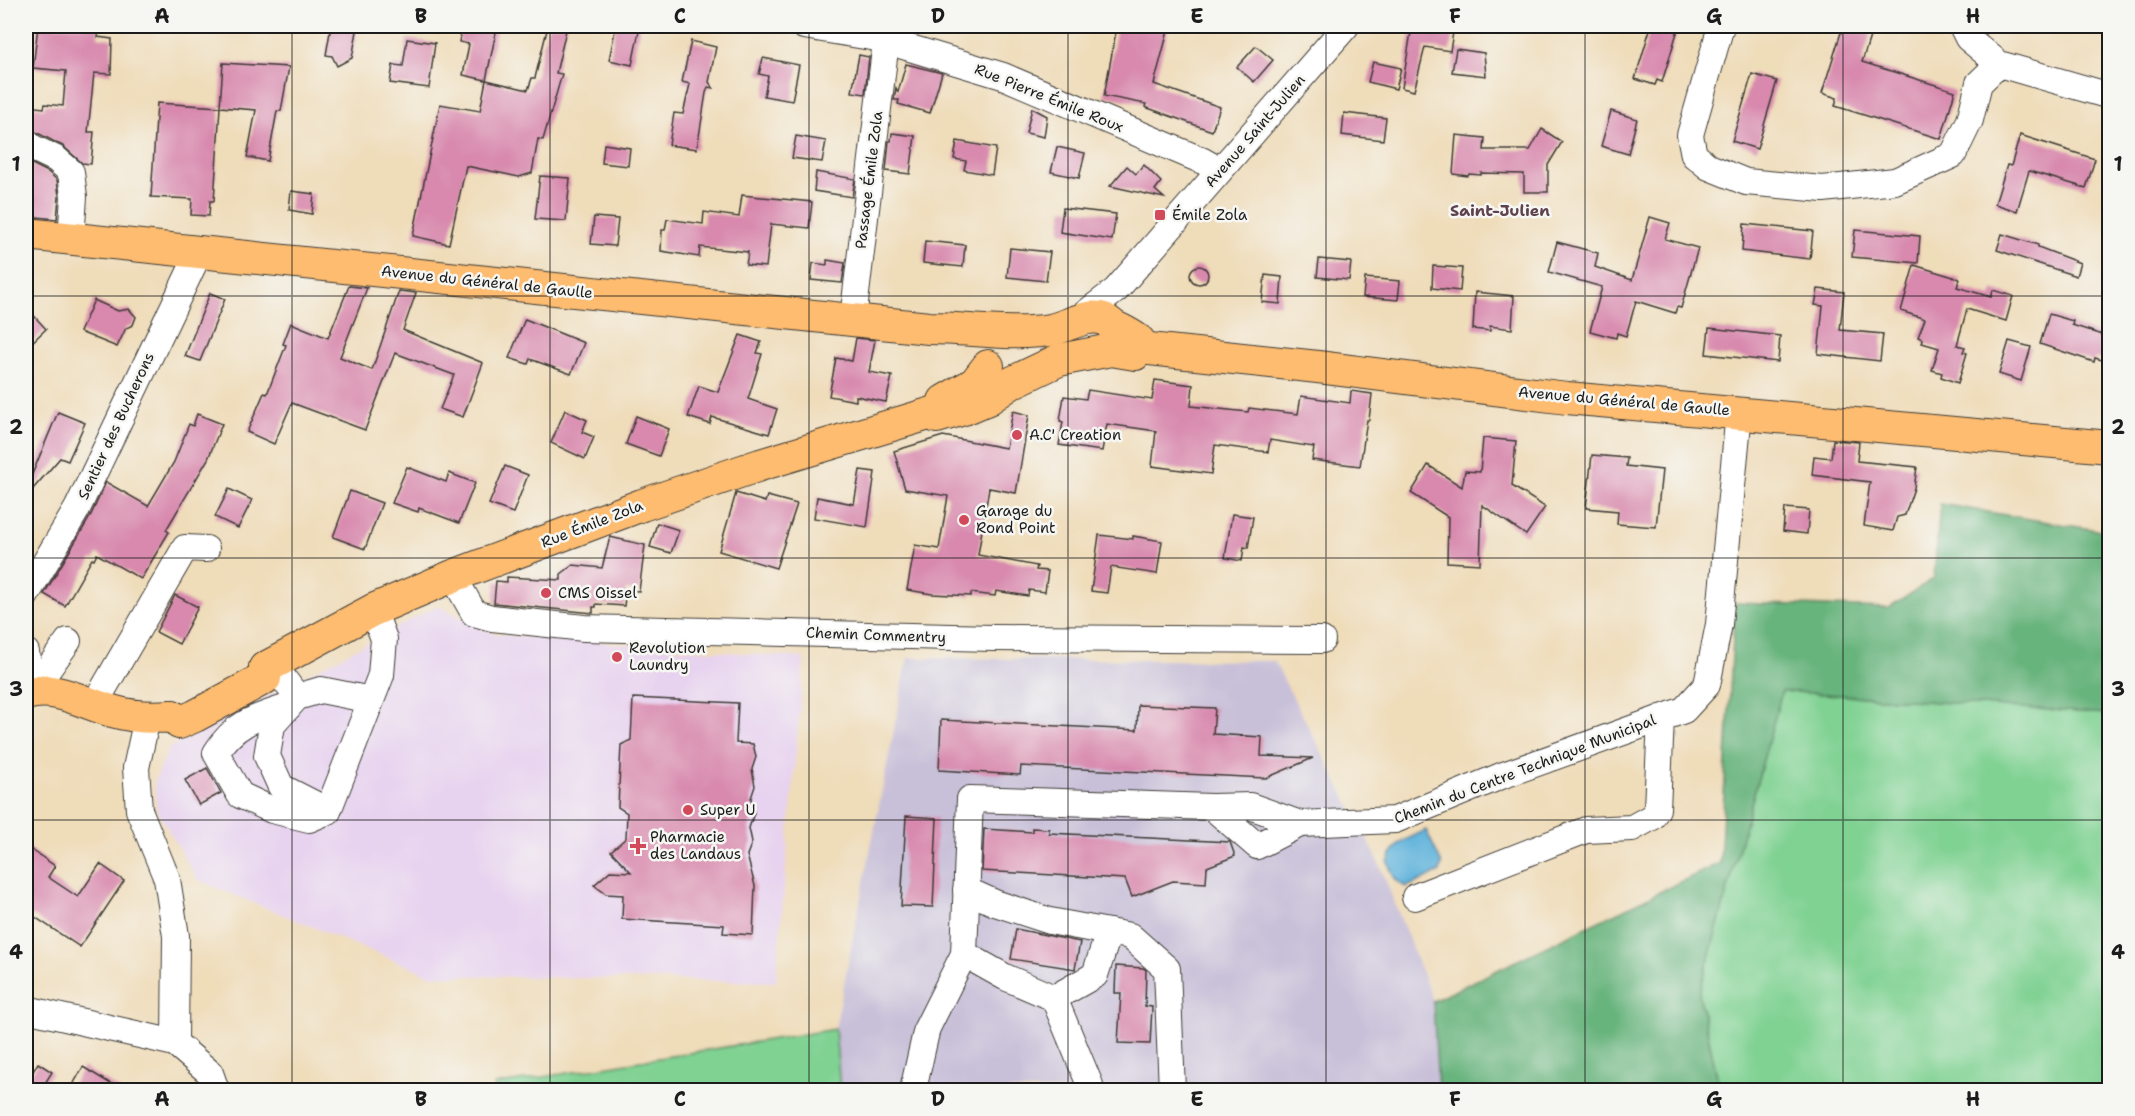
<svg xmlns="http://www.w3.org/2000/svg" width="2135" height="1116" font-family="'Shantell Sans',sans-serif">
<rect width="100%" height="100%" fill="#f6f6f2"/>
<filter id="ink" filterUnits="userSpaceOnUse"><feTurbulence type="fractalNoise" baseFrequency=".0167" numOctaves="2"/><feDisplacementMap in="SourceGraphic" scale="12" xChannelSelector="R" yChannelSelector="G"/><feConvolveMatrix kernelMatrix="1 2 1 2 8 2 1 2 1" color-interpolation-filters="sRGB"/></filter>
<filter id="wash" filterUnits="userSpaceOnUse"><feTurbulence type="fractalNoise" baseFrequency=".008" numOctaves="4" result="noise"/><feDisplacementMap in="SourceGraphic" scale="24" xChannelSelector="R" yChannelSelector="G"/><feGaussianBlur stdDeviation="1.35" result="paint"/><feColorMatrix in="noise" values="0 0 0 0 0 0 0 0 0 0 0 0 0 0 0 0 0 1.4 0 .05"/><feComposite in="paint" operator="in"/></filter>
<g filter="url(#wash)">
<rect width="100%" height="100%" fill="#efdcb9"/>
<polygon fill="#e7d2ef" points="437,606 496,634 804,658 776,982 430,975 198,880 157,811 154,782 169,748"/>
<polygon fill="#c8bfd8" points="908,658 1274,661 1376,856 1433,1001 1438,1090 840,1090 835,1029"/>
<g fill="#80d293" stroke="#4e7758" stroke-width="1.5">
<polygon points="1782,691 2109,714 2109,1090 1720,1090 1699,994"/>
<polygon points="835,1029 840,1090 496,1090 494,1085"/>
</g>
<polygon fill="#68b47d" stroke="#42684c" stroke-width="1.5" points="1940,504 2109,532 2109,714 1782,691 1699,994 1720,1090 1438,1090 1433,1001 1720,863 1735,603 1889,608 1934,578"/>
<path fill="#5fb2db" stroke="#3e677c" stroke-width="1.5" d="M1426 830 1442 864 1440 872 1407 887C1395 883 1392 874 1388 862 1395 841 1408 839 1426 830Z"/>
<g id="blocks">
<g fill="#d889ad">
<polygon points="38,26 99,26 98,37 112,39 111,74 94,73 88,132 94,132 91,164 82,163 63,146 26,127 27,106 44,108 45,104 63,106 66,71 33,68"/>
<polygon points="331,26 358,26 352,58 337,66 332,56 326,55"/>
<polygon points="462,26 496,32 486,80 463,75 469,44 459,42"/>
<polygon points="548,26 567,26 556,73 562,74 543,140 538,139 532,173 519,177 466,166 449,244 413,236 440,104 480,111 486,80 528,90 532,78 535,78"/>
<polygon points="616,26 640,26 632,65 609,60"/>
<polygon points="1117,26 1150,26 1168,31 1154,84 1220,107 1212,131 1145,107 1146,104 1104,96"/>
<polygon points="1412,26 1454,26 1450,51 1425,47 1414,91 1402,88"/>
<polygon points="1651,26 1679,26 1662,82 1657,80 1655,85 1635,79"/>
<polygon points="1843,26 1858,26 1872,30 1862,62 1955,91 1941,139 1835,106 1837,98 1822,93"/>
<polygon points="407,39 435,43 429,88 390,83 393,65 403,66"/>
<polygon points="691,41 716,47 709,82 713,88 708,87 706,93 697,149 669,145 674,113 683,114 690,84 682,82"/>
<polygon points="1256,46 1273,60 1254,82 1237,67"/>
<polygon points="1456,49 1484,53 1486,76 1452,72"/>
<polygon points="859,55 869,57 865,94 852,92"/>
<polygon points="763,58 799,65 792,101 764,96 768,76 759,74"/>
<polygon points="1373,62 1401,68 1396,89 1368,82"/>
<polygon points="223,63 289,67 281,111 277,111 268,161 247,157 256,110 220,107"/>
<polygon points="906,64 942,73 930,113 898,104 899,100 894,100 896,88 898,92"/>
<polygon points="1752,74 1777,81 1757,149 1732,141"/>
<polygon points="157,103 220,107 214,201 210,201 209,216 191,215 192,199 151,197"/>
<polygon points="1032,108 1047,116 1044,137 1026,133"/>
<polygon points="1611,111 1637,119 1628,154 1601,146"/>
<polygon points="1344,113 1386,118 1383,140 1342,135"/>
<polygon points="1542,129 1562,142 1548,165 1548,192 1524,192 1524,174 1481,173 1481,175 1469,174 1468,176 1453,174 1456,135 1485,138 1484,150 1530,150"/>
<polygon points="892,133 915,136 910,174 886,171 889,141 891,141"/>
<polygon points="2020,135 2095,159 2086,188 2029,171 2017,211 1995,204 2007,165 2011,166"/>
<polygon points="796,136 826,141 822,162 792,158"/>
<polygon points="957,141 996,148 992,175 964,170 966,161 954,159"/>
<polygon points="604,144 630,148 628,166 602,163"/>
<polygon points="1057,147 1085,153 1079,178 1051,172"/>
<polygon points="26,161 48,172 57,180 59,197 57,219 26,216"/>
<polygon points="1144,165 1161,182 1155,190 1164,198 1110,186 1127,166 1136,174"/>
<polygon points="816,172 855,179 852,197 814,191"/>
<polygon points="540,176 570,178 566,221 535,219"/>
<polygon points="291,191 314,194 312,214 289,210"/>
<polygon points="742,195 812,202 809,228 771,224 766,267 746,265 748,252 700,247 699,257 661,251 662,230 665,230 667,219 703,224 704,212 739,217"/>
<polygon points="1063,208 1116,214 1112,240 1060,232"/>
<polygon points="594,217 618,219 615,246 591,244"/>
<polygon points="1650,217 1670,223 1665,239 1698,248 1681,308 1677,307 1675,313 1636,301 1626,336 1617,333 1616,338 1590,331 1602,287 1549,272 1557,242 1598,253 1595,267 1632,280"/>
<polygon points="1744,224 1813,231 1810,259 1742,251"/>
<polygon points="1855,230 1920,236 1918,263 1852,257"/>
<polygon points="2002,234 2038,245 2038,247 2080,263 2076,276 1997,250"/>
<polygon points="925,241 965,245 963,267 923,263"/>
<polygon points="1010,248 1050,252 1046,281 1007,277"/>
<polygon points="1319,259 1351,262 1349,280 1317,277"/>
<polygon points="827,260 845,263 842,283 811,280 813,263 827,265"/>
<polygon points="1914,265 1960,279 1957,287 1991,297 1993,290 2013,296 2006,321 1967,309 1957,345 1965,347 1963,352 1967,353 1958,383 1941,377 1942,373 1932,370 1939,348 1922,343 1923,339 1918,337 1925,319 1901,311"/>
<circle cx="1199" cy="275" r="9"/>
<polygon points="1433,266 1462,268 1460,291 1432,288"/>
<polygon points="1265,275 1282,277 1280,304 1262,302"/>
<polygon points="1365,278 1400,281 1398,300 1363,297"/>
<polygon points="349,286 367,288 340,357 372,370 399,291 416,293 403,330 483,363 463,417 440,409 454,375 395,353 365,430 292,403 274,444 247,432 264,393 267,394 286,345 283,344 291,323 328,338"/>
<polygon points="1818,289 1844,292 1840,330 1883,334 1880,361 1818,354 1823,306 1815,305"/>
<polygon points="1475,292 1514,296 1512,329 1490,326 1490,331 1473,329"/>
<polygon points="210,293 225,299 200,361 185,356"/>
<polygon points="94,300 118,311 129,309 136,317 133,325 126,328 117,347 80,332"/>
<polygon points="26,307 46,329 26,348"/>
<polygon points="2049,314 2073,321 2072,325 2109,337 2109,362 2095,358 2094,362 2040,344"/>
<polygon points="525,319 584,343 571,374 530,359 528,364 509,358"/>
<polygon points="1709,328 1780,336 1778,362 1706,354"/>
<polygon points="740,335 761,342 757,353 762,354 748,399 777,409 769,434 712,417 710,424 688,417 699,386 718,392"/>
<polygon points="856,338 875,340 869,372 892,376 886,402 856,396 856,401 829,396 836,358 852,361"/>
<polygon points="2009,341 2031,347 2021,381 1999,374"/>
<polygon points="1155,380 1193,385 1191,406 1248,412 1249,408 1298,414 1301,396 1350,403 1351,391 1372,394 1369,420 1367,420 1360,466 1312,460 1314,447 1270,440 1268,452 1215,445 1211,474 1152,466 1156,431 1107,424 1102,451 1059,445 1063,422 1060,421 1064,396 1086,399 1088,390 1152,400"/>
<polygon points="565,410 587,420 582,432 594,437 585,459 551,443"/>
<polygon points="1013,411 1029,415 1016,493 989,488 978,555 1037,566 1036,570 1048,571 1045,592 1029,590 1028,596 996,591 995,596 971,593 971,596 932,594 907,590 915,545 939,549 948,496 905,489 894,451 943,436 1006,448"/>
<polygon points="58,412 85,423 68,461 60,458 26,497 26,489"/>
<polygon points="197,414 222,424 208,459 166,530 169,532 141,579 97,554 94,560 92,559 65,606 44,594 90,517 106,482 148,506 174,462 189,424 193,426"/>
<polygon points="636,416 669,429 659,456 626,444"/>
<polygon points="1483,438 1516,441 1512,486 1545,507 1526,535 1482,505 1480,564 1447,562 1448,517 1411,493 1428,465 1462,487 1465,471 1480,472"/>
<polygon points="1833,440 1859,442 1857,461 1917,467 1914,488 1905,515 1897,517 1893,531 1864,526 1870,482 1812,475 1814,456 1831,458"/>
<polygon points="1592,455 1627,458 1626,466 1662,470 1656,527 1617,524 1618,511 1586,508"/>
<polygon points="505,466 528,475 513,513 489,504"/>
<polygon points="407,467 446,482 449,473 475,483 459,523 419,508 418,512 392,503"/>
<polygon points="860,470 875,472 867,527 814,518 817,497 854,504"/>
<polygon points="229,489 252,500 238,528 215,517"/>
<polygon points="350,491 382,503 365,549 333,537"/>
<polygon points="736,493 765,502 767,496 797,504 776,568 719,551"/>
<polygon points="1785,508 1809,510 1807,534 1783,531"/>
<polygon points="1232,514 1253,517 1248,548 1244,547 1242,561 1225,558"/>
<polygon points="657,523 679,530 671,553 650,547"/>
<polygon points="1099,535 1133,539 1133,536 1162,541 1157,574 1111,567 1107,593 1091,591"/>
<polygon points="610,537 645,545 639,591 626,590 624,606 596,604 596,607 593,607 593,613 494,603 496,581 507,582 507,577 561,580 561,574 573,565 602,568"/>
<polygon points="175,595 198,607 179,644 156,632"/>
<polygon points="633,698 738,703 736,743 753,744 756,757 752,769 755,786 751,798 754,813 749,828 752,842 747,855 755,886 753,935 723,933 724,925 622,919 623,895 606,894 594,885 610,871 631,872 611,851 626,838 627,813 618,807 621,745 631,740"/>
<polygon points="1138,705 1215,708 1213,734 1262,737 1261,756 1313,758 1266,778 1021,766 1020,775 939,770 941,720 1137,730"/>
<polygon points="207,768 221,793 199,805 185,780"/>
<polygon points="906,816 937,818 933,907 901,906"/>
<polygon points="1032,828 1049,829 1049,833 1230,842 1235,856 1207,867 1206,883 1173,881 1132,897 1125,879 982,871 984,829 1032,832"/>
<polygon points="26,846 55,866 48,877 78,897 100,864 124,881 80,947 26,911"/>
<polygon points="1016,929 1080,942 1075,969 1011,959"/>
<polygon points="1116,966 1143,968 1146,970 1145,1006 1152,1007 1150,1044 1118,1043 1121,993 1115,993"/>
<polygon points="38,1063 52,1072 41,1090 26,1090 26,1083"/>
<polygon points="83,1067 121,1090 70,1090"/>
</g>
</g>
</g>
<g filter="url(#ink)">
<use href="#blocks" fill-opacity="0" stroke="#3c3934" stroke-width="1.5"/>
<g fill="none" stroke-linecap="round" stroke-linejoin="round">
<defs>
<g id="minor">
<polyline points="804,26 877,38 1003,76 1203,161 1219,170"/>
<polyline points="1721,26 1690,135 1694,155 1709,167 1746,182 1823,189 1895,181 1953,155 1970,120 1979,83 1999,64"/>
<polyline points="1962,26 1968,38 1999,64 2110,96"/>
<polyline points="26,142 33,148 56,159 71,172 74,197 71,238"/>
<polyline points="853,319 886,41"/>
<polyline points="1082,320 1086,313 1116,290 1346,26"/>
<polyline points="453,576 474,613 492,618 584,628 993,638 1322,640"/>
<polyline points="26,595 77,509 199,253"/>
<polyline points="26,652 32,692"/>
<polyline points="272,663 297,697"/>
<polyline points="32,692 68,641"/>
<polyline points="94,705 185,548 206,549"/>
<path d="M288 707C257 717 234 723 216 753L240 795 272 810 309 819 328 811 381 675 384 639 373 610"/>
<polyline points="147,718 136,768 139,810 167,879 176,936 175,1043"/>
<polyline points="1212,807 1257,846 1300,824"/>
<polyline points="328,811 281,787 267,756 272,725 297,697 321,690 371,700"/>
<polyline points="966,890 995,903 1050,921 1130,936 1167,969 1172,1090"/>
<polyline points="1415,897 1586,830 1632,828 1652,817 1657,809 1661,718"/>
<polyline points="964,954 1005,977 1054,998 1095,975 1109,932"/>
<polyline points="1054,998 1090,1085"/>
<polyline points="26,1009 175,1043 210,1073 216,1090"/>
<polyline points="913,1090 927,1028 964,954 970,799 1212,807 1250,806 1300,824 1395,820 1501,776 1684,710 1707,685 1719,624 1739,412"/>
</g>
<g id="major">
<path d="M26 234 929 328C969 328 1010 336 1050 330 1067 327 1086 313 1104 319 1108 321 1111 325 1115 327 1125 332 1130 334 1139 341L1140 348"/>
<polyline points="944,401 975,383 988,366"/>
<polyline points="265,668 373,610 453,576 642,505 760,465 932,413 937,417 964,409 988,399 1013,382 1059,360 1111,350 1135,354 1140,348 1318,367 1567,398 2110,447"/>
<path d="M26 694C56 685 83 703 112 711 132 717 151 718 172 716"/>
<polyline points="172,716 179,723 195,716 265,678 265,668"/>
</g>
</defs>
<use href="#minor" stroke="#3c3934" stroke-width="28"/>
<use href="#major" stroke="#3c3934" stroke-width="34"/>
<use href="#minor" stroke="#fff" stroke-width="26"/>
<use href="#major" stroke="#fdbc6f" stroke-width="32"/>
</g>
</g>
<path fill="none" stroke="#1c1c1c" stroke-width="1.5" stroke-opacity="0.55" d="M292 26V1090M550 26V1090M809 26V1090M1068 26V1090M1326 26V1090M1585 26V1090M1843 26V1090M26 296H2110M26 558H2110M26 820H2110"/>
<g fill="#d1495b" stroke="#f6f6f2" stroke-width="2">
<rect x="1154" y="209" width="12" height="12" rx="3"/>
<circle cx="1017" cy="435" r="6"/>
<circle cx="964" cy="520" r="6"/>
<circle cx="546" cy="593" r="6"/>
<circle cx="617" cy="657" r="6"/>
<circle cx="688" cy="810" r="6"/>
<path d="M635 837h6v6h6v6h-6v6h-6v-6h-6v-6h6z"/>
</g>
<g text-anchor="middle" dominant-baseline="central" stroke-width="5" stroke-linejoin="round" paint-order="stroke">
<g font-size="15" fill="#1c1c1c" stroke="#f6f6f2">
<text transform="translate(1049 98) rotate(22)">Rue Pierre Émile Roux</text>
<text transform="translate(1255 131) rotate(-49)">Avenue Saint-Julien</text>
<text transform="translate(869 180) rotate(-83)">Passage Émile Zola</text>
<text transform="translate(487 282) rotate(6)">Avenue du Général de Gaulle</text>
<text transform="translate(1624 401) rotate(5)">Avenue du Général de Gaulle</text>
<text transform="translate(116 426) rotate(-65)">Sentier des Bucherons</text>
<text transform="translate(592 524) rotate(-21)">Rue Émile Zola</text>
<text transform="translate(876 635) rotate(2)">Chemin Commentry</text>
<text transform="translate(1525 769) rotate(-21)">Chemin du Centre Technique Municipal</text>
</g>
<g font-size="15" fill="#1c1c1c" stroke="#f6f6f2" text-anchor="start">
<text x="1172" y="215">Émile Zola</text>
<text x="1029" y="435">A.C' Creation</text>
<text x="976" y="511">Garage du<tspan x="976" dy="17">Rond Point</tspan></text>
<text x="558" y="593">CMS Oissel</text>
<text x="629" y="648">Revolution<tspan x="629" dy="17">Laundry</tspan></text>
<text x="700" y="810">Super U</text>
<text x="650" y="837">Pharmacie<tspan x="650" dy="17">des Landaus</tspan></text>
</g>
<g font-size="16" font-weight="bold" fill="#5e424f" stroke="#f6f6f2">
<text x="1500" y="210">Saint-Julien</text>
</g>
</g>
<rect width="2135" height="1116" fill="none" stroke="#f6f6f2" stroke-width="66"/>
<rect x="33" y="33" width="2069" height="1050" fill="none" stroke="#1c1c1c" stroke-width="2"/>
<g font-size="20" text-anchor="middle" font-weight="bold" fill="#1c1c1c">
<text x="162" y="23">A</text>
<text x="421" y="23">B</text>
<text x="680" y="23">C</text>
<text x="938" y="23">D</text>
<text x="1197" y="23">E</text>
<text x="1455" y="23">F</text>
<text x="1714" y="23">G</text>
<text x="1973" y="23">H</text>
<text x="16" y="171">1</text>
<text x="2118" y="171">1</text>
<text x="16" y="434">2</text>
<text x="2118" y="434">2</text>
<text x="16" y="696">3</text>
<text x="2118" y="696">3</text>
<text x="16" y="959">4</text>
<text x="2118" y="959">4</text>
<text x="162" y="1106">A</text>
<text x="421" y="1106">B</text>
<text x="680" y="1106">C</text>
<text x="938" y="1106">D</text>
<text x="1197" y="1106">E</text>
<text x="1455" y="1106">F</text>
<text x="1714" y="1106">G</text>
<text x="1973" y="1106">H</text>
</g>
</svg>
